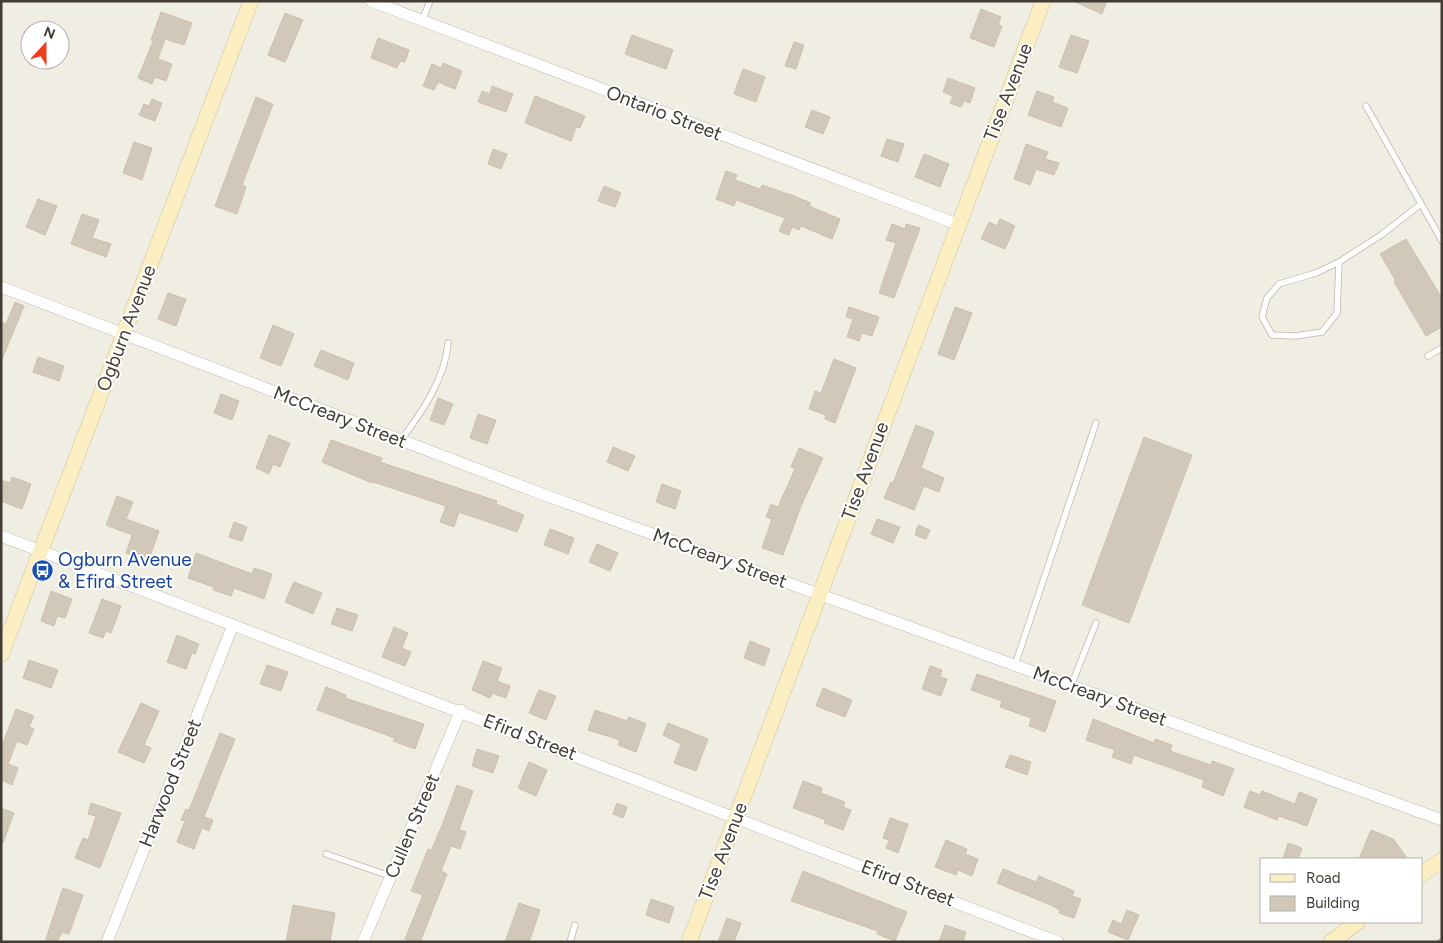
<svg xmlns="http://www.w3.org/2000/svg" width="1443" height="943" font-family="Figtree,sans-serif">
<rect width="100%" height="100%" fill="#f0ede3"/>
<g fill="#d1c8b9" stroke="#ccc0ad">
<polygon points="1073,1 1107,1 1102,14"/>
<polygon points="981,9 1001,17 998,25 1002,26 994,47 970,38"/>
<polygon points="161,12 192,23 184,45 165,39 158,59 172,64 166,81 155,77 152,84 138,78 153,41 151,40"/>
<polygon points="285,13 303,20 285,62 268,55"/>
<polygon points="632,35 673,50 666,69 625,54"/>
<polygon points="1071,35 1089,41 1077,73 1059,67"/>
<polygon points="378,38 409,50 405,62 400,61 397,68 371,58"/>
<polygon points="794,42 804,45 796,69 785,66"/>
<polygon points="443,63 462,71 455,89 438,82 434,90 423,86 432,64 441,68"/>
<polygon points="743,69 765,77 756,102 734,94"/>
<polygon points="948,78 975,88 970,103 964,101 961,107 950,103 953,96 943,92"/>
<polygon points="492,86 513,94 506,112 478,102 482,91 490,94"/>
<polygon points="1037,91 1054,97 1052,102 1068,108 1061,127 1028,115"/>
<polygon points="535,96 585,116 580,128 576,127 571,141 525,123"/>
<polygon points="256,97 273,104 242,185 246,187 237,214 215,206"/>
<polygon points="152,99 162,103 155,121 139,115 144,104 149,106"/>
<polygon points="812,110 830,117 823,134 805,127"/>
<polygon points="887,139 904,144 898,162 881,156"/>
<polygon points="134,142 152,148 142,180 123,173"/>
<polygon points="1026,144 1048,152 1045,159 1059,163 1054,175 1036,169 1030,185 1014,179"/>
<polygon points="493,149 507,154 501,169 488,164"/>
<polygon points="924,154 949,164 940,187 915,177"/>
<polygon points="726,171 737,175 735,180 760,189 762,185 794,196 811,203 809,206 840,219 832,239 801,226 799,230 792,227 789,235 779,231 785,218 736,200 734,206 716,199"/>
<polygon points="604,186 621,193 615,207 598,201"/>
<polygon points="38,199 57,206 45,235 26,227"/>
<polygon points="82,214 99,220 92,238 111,244 106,257 71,244"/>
<polygon points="1000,219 1015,226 1005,249 981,239 989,222 997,226"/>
<polygon points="892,224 905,229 906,224 920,228 894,298 879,293 896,243 886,240"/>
<polygon points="1406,239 1442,298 1442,327 1426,336 1394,282 1396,281 1380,254"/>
<polygon points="168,293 186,299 176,326 158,319"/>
<polygon points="15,302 24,306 1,362 1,322 6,324"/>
<polygon points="849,307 879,317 872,336 862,333 859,341 847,337 853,319 846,317"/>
<polygon points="955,307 972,313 954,360 938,354"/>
<polygon points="273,325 294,334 281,366 260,358"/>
<polygon points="321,350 354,363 348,380 314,366"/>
<polygon points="38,357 64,366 59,381 33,372"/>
<polygon points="834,359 856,368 835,423 825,419 826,415 809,409 815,391 821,393"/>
<polygon points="221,394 239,401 232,420 214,413"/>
<polygon points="438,398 453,404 444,425 430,420"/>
<polygon points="478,414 496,420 487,444 470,438"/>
<polygon points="916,425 934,432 921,468 944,478 939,492 924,486 914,510 884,498 891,482 893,483"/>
<polygon points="269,435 290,443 280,467 273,464 269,474 256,468"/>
<polygon points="1144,437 1192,455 1129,623 1082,605"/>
<polygon points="331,440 382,458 380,462 497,501 496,504 524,515 517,532 459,512 454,527 440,522 446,506 373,482 372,483 322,462"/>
<polygon points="613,447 635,456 628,471 607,462"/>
<polygon points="799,448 823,458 801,506 783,555 762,548 772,519 766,517 771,504 778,507 795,469 791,467"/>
<polygon points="12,477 31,484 22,509 1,501 1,480 10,483"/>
<polygon points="662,484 681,491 675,509 656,502"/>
<polygon points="117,496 133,502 126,519 159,531 148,562 126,553 132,535 106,525"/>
<polygon points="877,519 900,527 893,543 871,534"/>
<polygon points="234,522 247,527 242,541 229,537"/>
<polygon points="918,525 930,530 926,539 915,535"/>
<polygon points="550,529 574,538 568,554 544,545"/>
<polygon points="597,544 618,553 610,571 589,562"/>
<polygon points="196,553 252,574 254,568 272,574 264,599 234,588 231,596 213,590 214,587 188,578"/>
<polygon points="294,582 322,593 313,614 285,602"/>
<polygon points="51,591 72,599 65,618 57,616 54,626 41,621"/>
<polygon points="102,599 121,606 111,633 106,631 103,638 89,633"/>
<polygon points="337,608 358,615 352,631 331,624"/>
<polygon points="394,627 408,633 402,648 411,652 405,666 382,657"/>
<polygon points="177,635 199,644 195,654 192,653 186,669 167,662"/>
<polygon points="750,641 770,649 764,666 744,658"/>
<polygon points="29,660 58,670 51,688 23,678"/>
<polygon points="483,661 502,668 497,681 510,686 506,698 492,693 490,698 472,690"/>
<polygon points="267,665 288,672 281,691 260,684"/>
<polygon points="930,666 942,670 940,677 947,679 941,696 922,689"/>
<polygon points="977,674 1056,701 1045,732 1029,726 1031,718 1000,707 1002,701 971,690"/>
<polygon points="326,687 346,695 345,698 424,724 415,749 393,741 395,738 317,710"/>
<polygon points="823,688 852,700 845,717 816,706"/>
<polygon points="539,690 556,696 546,720 529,713"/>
<polygon points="141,703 159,711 144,745 151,748 144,763 118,752"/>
<polygon points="16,709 34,716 29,727 34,729 27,745 17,741 8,764 18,768 12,785 1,780 1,748"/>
<polygon points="595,710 627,721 629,717 646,724 636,752 618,745 620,740 588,730"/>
<polygon points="1093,719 1154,743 1155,739 1172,745 1170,751 1211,765 1212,761 1234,769 1223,796 1202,787 1204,780 1134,755 1131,764 1112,757 1115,750 1086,740"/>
<polygon points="668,723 708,739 696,771 674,763 681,744 663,735"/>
<polygon points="220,733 235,739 204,817 213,820 209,831 202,828 194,849 177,842 185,821 181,820 186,809 189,810"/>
<polygon points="477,749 499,756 493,773 472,766"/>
<polygon points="1010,755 1031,762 1027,775 1005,767"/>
<polygon points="529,762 547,770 536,796 518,788"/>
<polygon points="803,781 822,788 821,793 845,802 843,807 851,810 843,830 824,823 826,820 793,808"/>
<polygon points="457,785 473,791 459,830 466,832 460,849 451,846 441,871 447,874 420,942 411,942 405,939 423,895 411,891 428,849 431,851 443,823"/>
<polygon points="1250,791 1260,795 1262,791 1295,804 1299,792 1317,799 1307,826 1279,816 1277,820 1244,807"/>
<polygon points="91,803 121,813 100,868 75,858 83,838 88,840 96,816 88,814"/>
<polygon points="617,803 627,807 623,818 613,814"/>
<polygon points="1,808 14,813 3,843 1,843"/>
<polygon points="890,818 908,824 898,853 886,848 889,840 883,838"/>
<polygon points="1371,830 1393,839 1408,859 1359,859"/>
<polygon points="946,840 967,849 965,854 978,859 972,876 958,870 956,875 935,867"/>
<polygon points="1288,843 1302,848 1298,859 1283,859"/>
<polygon points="1003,869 1036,882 1039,876 1074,891 1072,896 1081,899 1074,918 1059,913 1060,910 1053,906 997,883"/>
<polygon points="803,871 907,912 895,941 877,934 878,931 791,901"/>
<polygon points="63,888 83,895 69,934 62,932 57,942 45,942"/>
<polygon points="651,899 674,907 669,923 646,915"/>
<polygon points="519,903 540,910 529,942 505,942"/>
<polygon points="293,905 335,913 330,942 286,942"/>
<polygon points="1127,910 1139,915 1128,940 1108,932 1113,920 1121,924"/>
<polygon points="727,918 741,923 734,942 718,942"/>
<polygon points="945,925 966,932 963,942 939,942"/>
</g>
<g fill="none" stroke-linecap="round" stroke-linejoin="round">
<defs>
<g id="lane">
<polyline points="422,21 430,1"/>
<polyline points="1366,106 1442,241"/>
<polyline points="1339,262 1337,313 1322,332 1295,336 1272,335 1262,317 1267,298 1279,284 1316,273 1339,262 1381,235 1421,204"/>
<polyline points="1428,356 1442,348"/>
<path d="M401 440C422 412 445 379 448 343"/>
<polyline points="1015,665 1096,423"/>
<polyline points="1071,686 1096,623"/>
<polyline points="326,854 390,876"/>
<polyline points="570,942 575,925"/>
</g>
<g id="street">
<polyline points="371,1 957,224"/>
<polyline points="1,287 542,494 1442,820"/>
<polyline points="1,536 1058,942"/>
<polyline points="107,942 233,625"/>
<polyline points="363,942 461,710"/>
</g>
<g id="secondary">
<polyline points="1,655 251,1"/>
<polyline points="1422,874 1442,860"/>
<polyline points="689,942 1043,1"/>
<polyline points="1331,942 1358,922"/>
</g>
</defs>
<use href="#lane" stroke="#beb7a9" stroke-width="7"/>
<use href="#street" stroke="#beb7a9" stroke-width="12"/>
<use href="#secondary" stroke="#cec095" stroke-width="16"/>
<use href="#lane" stroke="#fff" stroke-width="5.5"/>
<use href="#street" stroke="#fff" stroke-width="11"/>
<use href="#secondary" stroke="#fbeec2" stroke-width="15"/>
<defs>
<polyline id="rail" points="1440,942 1442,941"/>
</defs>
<use href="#rail" stroke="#939393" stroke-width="5.5"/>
<use href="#rail" stroke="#fff" stroke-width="4" stroke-dasharray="11" stroke-linecap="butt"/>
</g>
<defs>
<symbol id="bus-disc" viewBox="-11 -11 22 22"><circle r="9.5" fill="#1a4fb4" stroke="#fff"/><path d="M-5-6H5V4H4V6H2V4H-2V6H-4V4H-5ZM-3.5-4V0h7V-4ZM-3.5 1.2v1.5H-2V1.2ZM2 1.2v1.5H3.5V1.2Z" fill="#fff"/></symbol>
</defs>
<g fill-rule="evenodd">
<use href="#bus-disc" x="30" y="558" width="25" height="25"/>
</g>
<g text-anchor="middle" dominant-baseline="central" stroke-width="4" stroke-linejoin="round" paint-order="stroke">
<g font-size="19" fill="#423c34" stroke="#fff">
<text transform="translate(1008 92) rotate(-69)">Tise Avenue</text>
<text transform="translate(664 113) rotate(21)">Ontario Street</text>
<text transform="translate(126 328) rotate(-69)">Ogburn Avenue</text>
<text transform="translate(340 417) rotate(21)">McCreary Street</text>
<text transform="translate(865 471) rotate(-70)">Tise Avenue</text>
<text transform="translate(720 558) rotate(20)">McCreary Street</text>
<text transform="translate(1100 696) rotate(20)">McCreary Street</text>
<text transform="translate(530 737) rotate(21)">Efird Street</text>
<text transform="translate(170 783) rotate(-68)">Harwood Street</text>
<text transform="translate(412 826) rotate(-67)">Cullen Street</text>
<text transform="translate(723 851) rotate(-69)">Tise Avenue</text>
<text transform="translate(908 883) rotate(21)">Efird Street</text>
</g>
<g font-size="19" fill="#164399" stroke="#fff" text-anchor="start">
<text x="58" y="559">Ogburn Avenue<tspan x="58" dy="22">&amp; Efird Street</tspan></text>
</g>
</g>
<rect width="1443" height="943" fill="none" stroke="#423c34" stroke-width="5"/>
<rect x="1260" y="858" width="162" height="65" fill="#ffffff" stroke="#b3b1ae"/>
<rect x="1270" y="874" width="25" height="8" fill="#fbeec2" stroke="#b3b1ae"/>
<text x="1306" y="883" font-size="15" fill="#423c34">Road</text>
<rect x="1270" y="896" width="25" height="15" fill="#d1c8b9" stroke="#b3b1ae"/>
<text x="1306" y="908" font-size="15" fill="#423c34">Building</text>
<g transform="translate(45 45) rotate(21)"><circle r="24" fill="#ffffff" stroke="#b3b1ae"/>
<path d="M0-4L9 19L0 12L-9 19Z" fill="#ee3e1d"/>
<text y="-8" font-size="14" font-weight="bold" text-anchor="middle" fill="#423c34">N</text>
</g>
</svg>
